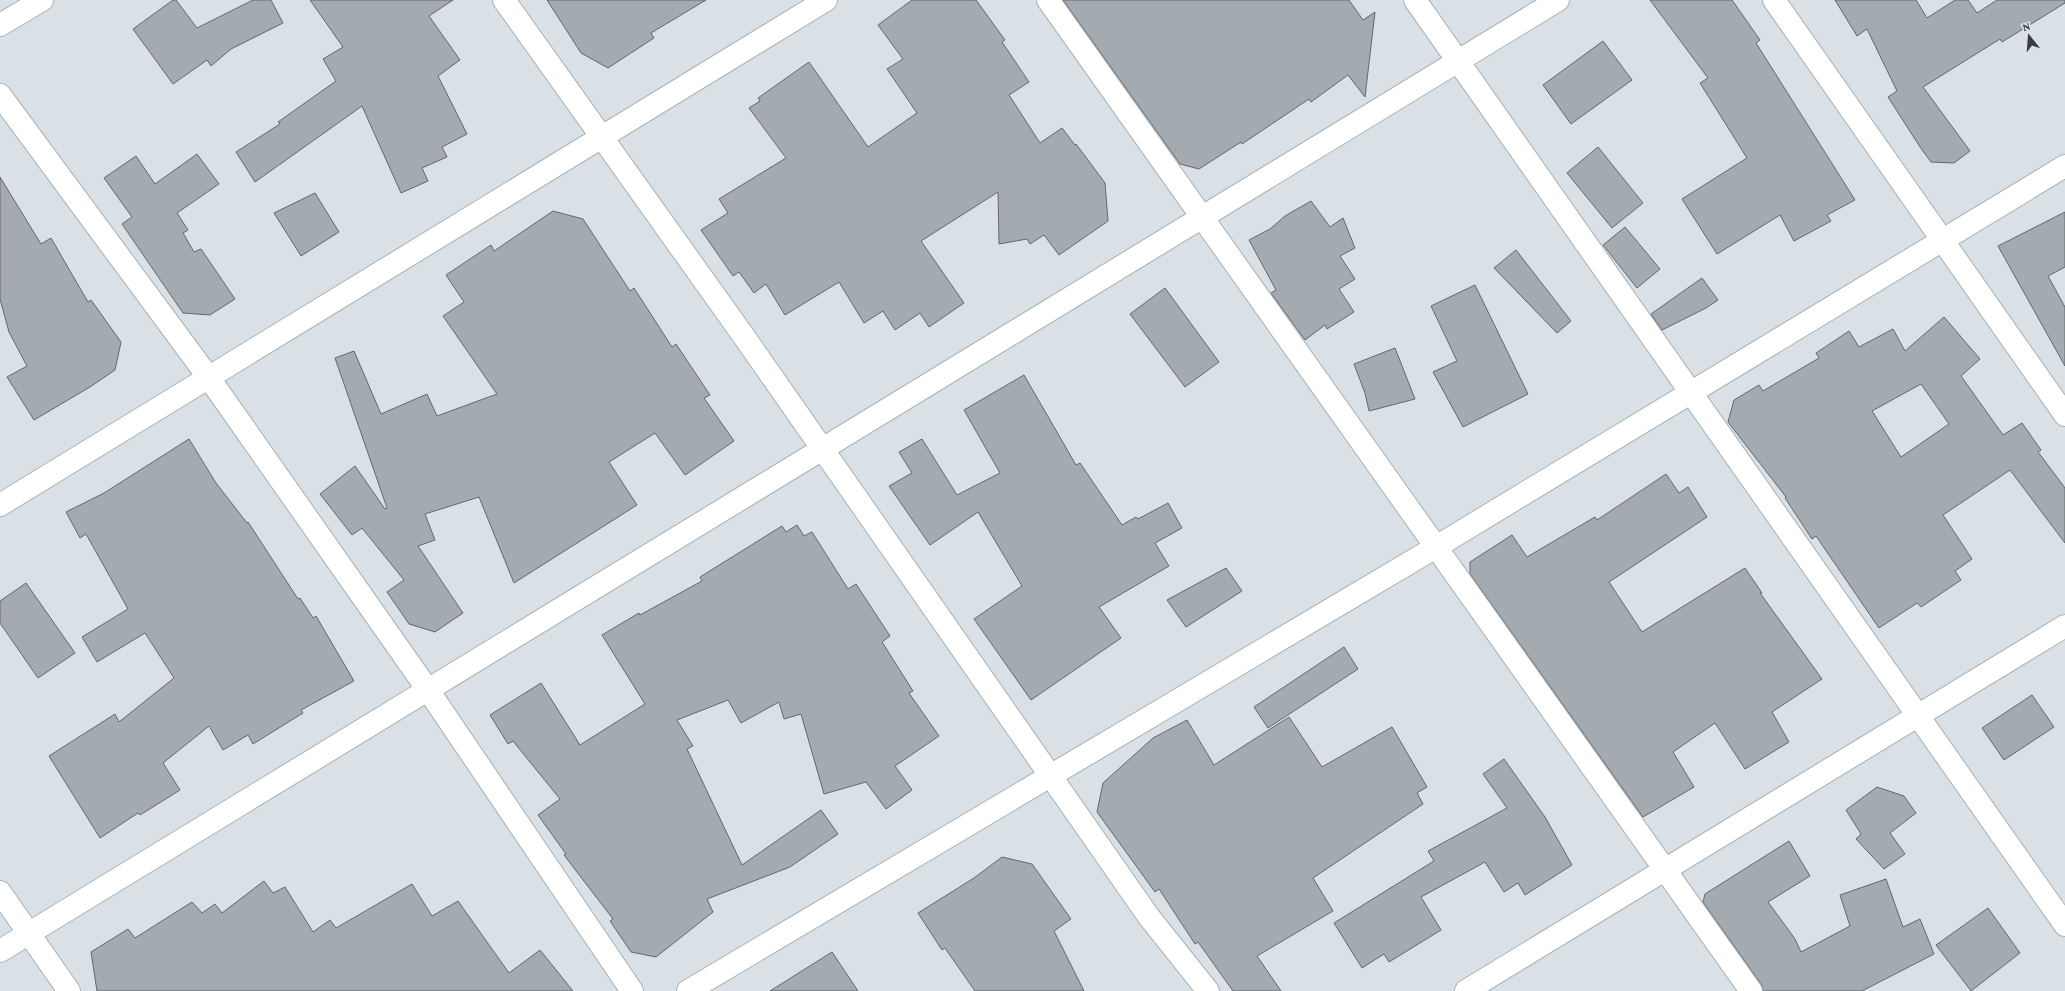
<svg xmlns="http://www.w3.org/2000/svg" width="2065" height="991" font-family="'Crimson Pro',serif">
<rect width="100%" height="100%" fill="#d9e1e6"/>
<g fill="#a4abb0" stroke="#62686d" fill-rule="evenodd">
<polygon points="173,0 176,0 197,28 253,0 271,0 283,23 231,49 211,66 207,60 173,84 133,29"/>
<polygon points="310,0 453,0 429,16 460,60 438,76 467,134 442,147 447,157 422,168 428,181 401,193 362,106 255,182 236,152 280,124 278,122 336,81 323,59 343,47"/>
<polygon points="547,0 706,0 651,33 654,38 608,68 581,53"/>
<polygon points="912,0 976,0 1005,40 1002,42 1029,82 1009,95 1040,143 1062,128 1075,145 1076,144 1105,183 1108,221 1059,255 1044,235 1030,244 1027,239 999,244 998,192 921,241 964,303 929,327 920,313 895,330 883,311 864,323 839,282 785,315 766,284 754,293 739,272 733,276 701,230 728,213 719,199 786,158 749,108 760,101 758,98 809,62 868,147 917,113 887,69 903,59 878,25"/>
<polygon points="1063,0 1349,0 1363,20 1375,12 1365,97 1348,75 1311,102 1309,99 1242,144 1241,142 1199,169 1180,164"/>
<polygon points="1650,0 1732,0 1760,40 1756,43 1855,200 1827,215 1831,221 1794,241 1780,215 1717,254 1682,199 1747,158 1700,83 1708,78"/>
<polygon points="1835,0 1916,0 1927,18 1955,0 1968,0 1977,13 1997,0 2065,0 2065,3 2002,42 2000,39 1923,87 1970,151 1954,163 1931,162 1920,147 1888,97 1897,91 1867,29 1857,36"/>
<polygon points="1603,41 1632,80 1571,124 1543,85"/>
<polygon points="1598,147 1643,203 1612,228 1567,173"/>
<polygon points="197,154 219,184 177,213 188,230 183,233 194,252 201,249 235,299 210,315 183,313 122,224 132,217 104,178 136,156 155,184"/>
<polygon points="0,177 41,244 51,238 88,302 91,300 121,342 115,370 90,387 34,420 7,377 27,366 9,332 0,299"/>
<polygon points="315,193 339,232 301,256 274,213"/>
<polygon points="1311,201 1330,227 1343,218 1355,248 1340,256 1355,279 1339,289 1354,312 1327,329 1325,325 1305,340 1271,293 1276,290 1249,240 1270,229 1285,216"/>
<polygon points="553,211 583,219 630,291 634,288 672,347 676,344 710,395 704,398 734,441 685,475 655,433 609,462 637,505 514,583 479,497 425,514 435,540 418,546 463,613 435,632 409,624 387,592 404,580 362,528 352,535 320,494 355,466 385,509 387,508 335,358 354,351 381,414 427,394 437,416 497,394 443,316 464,302 446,275 491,245 494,251"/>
<polygon points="2065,212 2065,267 2048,276 2065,307 2065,366 1998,246"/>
<polygon points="1625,227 1660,269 1637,288 1603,245"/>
<polygon points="1516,250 1571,321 1557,333 1494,268"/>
<polygon points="1702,278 1718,300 1706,308 1662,330 1651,314"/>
<polygon points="1475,285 1528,394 1463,427 1433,372 1457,361 1431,306"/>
<polygon points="1165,288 1219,362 1185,387 1130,314"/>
<path d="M1944 317 1980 359 1961 376 2003 435 2022 423 2041 450 2038 452 2065 488V543L2010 470 1943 515 1972 559 1955 571 1961 580 1921 607 1917 603 1879 628 1816 536 1812 539 1785 498 1786 497 1728 422 1734 400 1759 385 1763 391 1819 358 1816 353 1849 331 1859 347 1893 329 1905 351ZM1921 384 1949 424 1901 457 1872 411Z"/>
<polygon points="1395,348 1415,399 1369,411 1365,393 1354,364"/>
<polygon points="1024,375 1076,465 1080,463 1122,525 1136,517 1138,519 1168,503 1182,528 1155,543 1169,566 1099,607 1121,638 1031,700 974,619 1022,586 978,512 930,545 889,486 912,473 899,452 922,439 957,495 1000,473 964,410"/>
<polygon points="189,439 216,483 247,523 248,522 298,599 300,598 313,618 316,616 354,681 301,710 303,713 253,744 248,735 223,750 209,726 163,763 180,790 140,815 138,813 100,838 49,756 115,714 119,722 174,678 145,633 97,662 82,637 128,609 86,534 80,538 66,512 104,493"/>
<polygon points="1666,474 1679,493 1688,487 1707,517 1609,582 1642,632 1745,568 1762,593 1760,593 1822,679 1772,712 1789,742 1745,769 1715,723 1673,752 1694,787 1643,817 1470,574 1470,562 1512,535 1527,557 1595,517 1597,520"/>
<polygon points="797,525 804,536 812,532 848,589 856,584 890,636 882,642 913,691 909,693 939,736 895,766 912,790 886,809 866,782 824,794 801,714 784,719 779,702 741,723 728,700 677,720 693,746 687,749 742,865 821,810 838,834 790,867 707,899 713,912 656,957 631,952 610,921 613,919 564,855 566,854 538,815 560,799 513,741 508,744 490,715 541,683 580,745 645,704 602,635 639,613 640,615 702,581 700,577 782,526 786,532"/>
<polygon points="1226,568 1242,591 1186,627 1167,600"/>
<polygon points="26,583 75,653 38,678 0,623 0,601"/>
<polygon points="1344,647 1358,669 1268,728 1254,707"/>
<polygon points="2032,695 2054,727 2004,760 1982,728"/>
<polygon points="1289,717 1322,767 1392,727 1427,787 1417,793 1423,804 1313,878 1333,911 1257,956 1281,991 1233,991 1198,942 1195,944 1159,889 1155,892 1097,812 1103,783 1153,738 1187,720 1214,765"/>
<polygon points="1504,759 1545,817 1572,865 1525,895 1518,883 1504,892 1485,862 1421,897 1441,930 1389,962 1384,954 1362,968 1334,923 1434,861 1428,851 1507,808 1483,774"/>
<polygon points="1877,787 1904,796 1916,813 1890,833 1905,854 1884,869 1856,839 1861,834 1846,810"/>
<polygon points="1789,841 1810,876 1768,902 1795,939 1801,952 1850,926 1840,895 1886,879 1903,927 1920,919 1934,954 1862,991 1763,991 1761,984 1703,902 1705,894"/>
<polygon points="1002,857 1032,864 1071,919 1054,931 1084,991 975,991 945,948 942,950 918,913 974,878"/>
<polygon points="264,881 273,893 285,887 313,932 330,920 336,928 412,884 432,916 458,901 509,973 540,950 573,991 97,991 91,952 128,929 135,938 192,902 202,913 215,904 222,913"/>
<polygon points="1988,908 2020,953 1971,991 1936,945"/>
<polygon points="832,952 858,991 770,991"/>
</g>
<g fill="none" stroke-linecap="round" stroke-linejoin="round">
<defs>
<g id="minor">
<polyline points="1048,0 1751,991"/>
<polyline points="1415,0 2065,925"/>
<polyline points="1774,0 2065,415"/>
<polyline points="0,25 42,0"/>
<polyline points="0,95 209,378 428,690 632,991"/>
<polyline points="0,505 826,0"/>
<polyline points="0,892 69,991"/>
<polyline points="0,951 1558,0"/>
<polyline points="688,991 1436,547 2065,166"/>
<polyline points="1466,991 2065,626"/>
</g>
<polyline id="tertiary" points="504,0 745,338 1149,917 1208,991"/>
</defs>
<use href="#minor" stroke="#a9b0b5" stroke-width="24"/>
<use href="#tertiary" stroke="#a9b0b5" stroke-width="24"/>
<use href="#minor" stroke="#fff" stroke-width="22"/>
<use href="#tertiary" stroke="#fff" stroke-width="22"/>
</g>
<g transform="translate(2029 36) rotate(343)" stroke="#d9e1e6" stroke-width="3" paint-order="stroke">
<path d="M0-3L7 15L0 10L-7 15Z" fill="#393c3f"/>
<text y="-6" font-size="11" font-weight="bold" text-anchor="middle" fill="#393c3f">N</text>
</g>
</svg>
